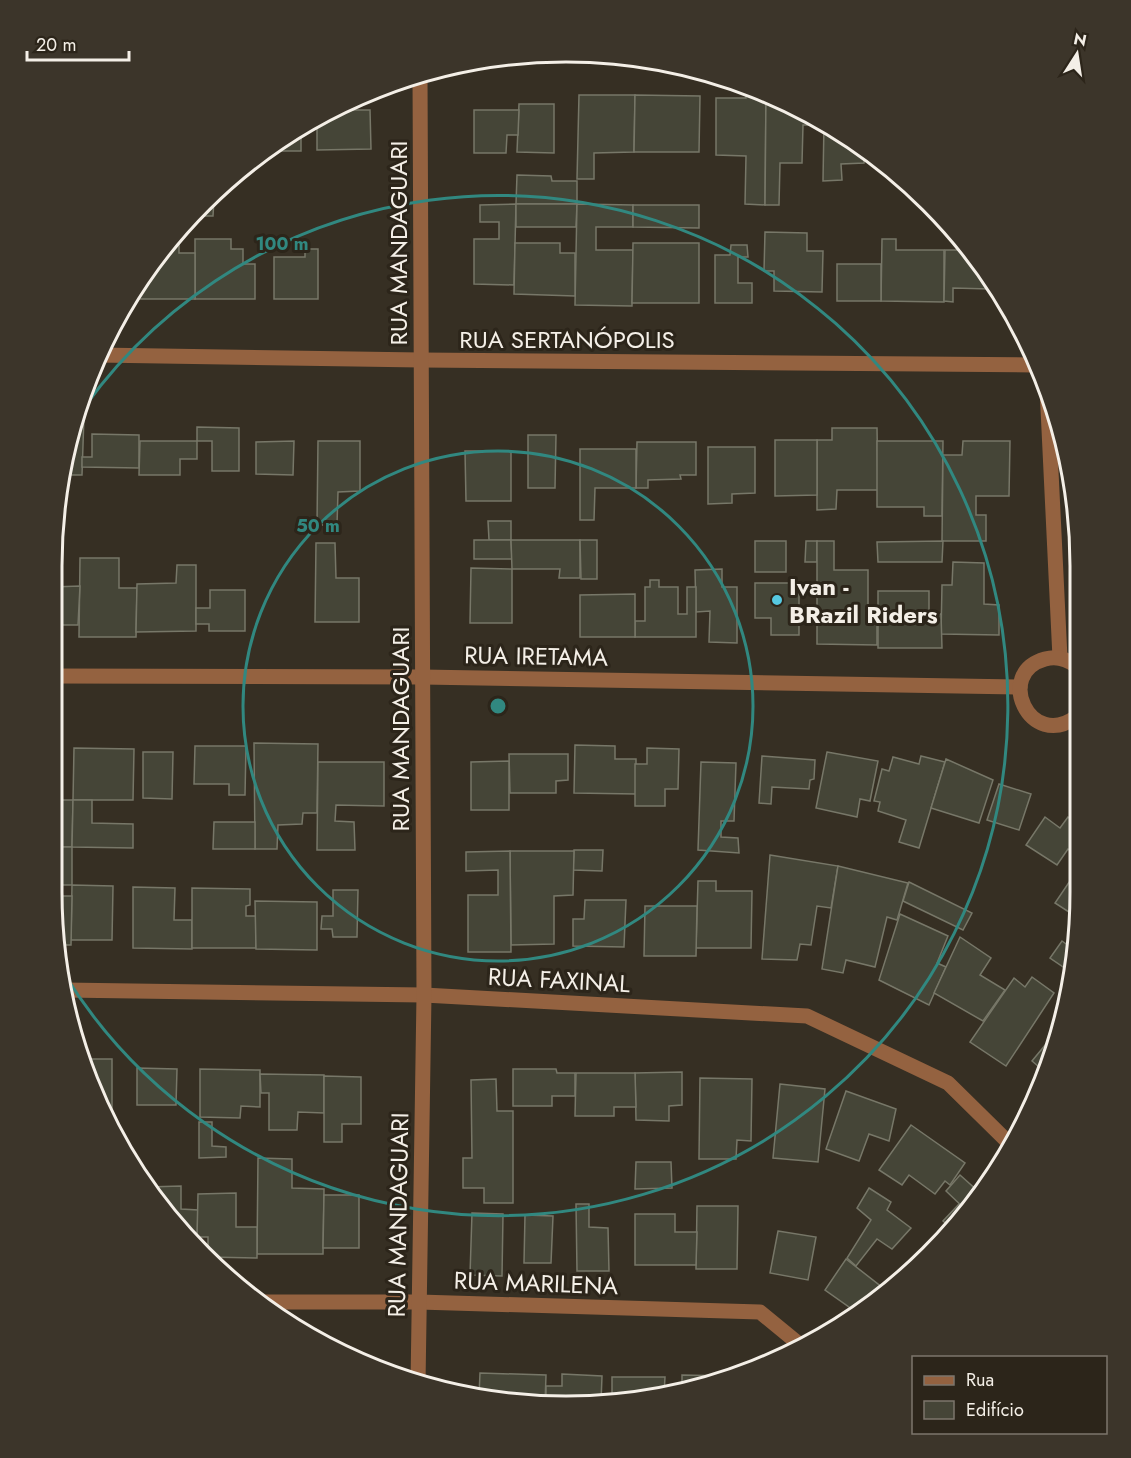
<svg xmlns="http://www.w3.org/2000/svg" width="1131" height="1458" font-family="Jost,sans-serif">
<rect width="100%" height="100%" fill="#362f23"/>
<g fill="#454537" stroke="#777768" stroke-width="1.5">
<polygon points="746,85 766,92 765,205 745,204 746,156 716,155 716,98 746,98"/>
<polygon points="766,92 825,123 825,125 803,125 802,163 780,163 779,205 765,205"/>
<polygon points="579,95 635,95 634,152 594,153 594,179 577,179"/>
<polygon points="635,95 700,96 699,152 634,152"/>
<polygon points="519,104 554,104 554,153 517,152"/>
<polygon points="332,110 370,110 371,149 317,150 317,118"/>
<polygon points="474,110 519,110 518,135 507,135 506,153 474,153"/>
<polygon points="824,123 852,138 868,151 864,151 864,163 841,164 842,180 823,181"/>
<polygon points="301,126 301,151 265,151 280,138"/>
<polygon points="517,175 551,176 552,181 577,181 577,204 516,204"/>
<polygon points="214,199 213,216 197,216"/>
<polygon points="516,204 514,285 474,284 474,239 499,239 499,222 480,222 480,205"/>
<polygon points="516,204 577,204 576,227 516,227"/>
<polygon points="577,204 633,205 633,227 596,227 596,250 633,250 632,306 575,305"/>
<polygon points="633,205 699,205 699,228 633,227"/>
<polygon points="765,232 807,233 807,251 823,251 822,292 774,291 774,271 764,271"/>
<polygon points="195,239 231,239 231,249 243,249 243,264 255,264 255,299 195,299"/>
<polygon points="882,239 896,239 896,250 944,250 944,302 881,301"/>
<polygon points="168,243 179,243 179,253 195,253 195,299 136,299 136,286 157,253"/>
<polygon points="515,243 560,243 560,253 575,253 575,296 514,294"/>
<polygon points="633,243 699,243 699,303 632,303"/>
<polygon points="731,245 747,245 748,257 738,257 738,283 752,283 752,303 715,303 715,255 730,255"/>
<polygon points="305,249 318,249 318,299 274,299 274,257 305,257"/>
<polygon points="945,250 969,250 990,276 990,289 953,288 953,302 944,301"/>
<rect x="837" y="264" width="44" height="37"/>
<polygon points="75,415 84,415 82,475 62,475 69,432"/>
<polygon points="197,427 239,428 239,471 212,471 212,441 197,441"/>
<polygon points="832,428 877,428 878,490 837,490 836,509 817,510 817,440 832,440"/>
<polygon points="92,434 139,435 139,468 82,467 82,457 92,457"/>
<polygon points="528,435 556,435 555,488 528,488"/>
<polygon points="775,440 817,440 817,495 775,496"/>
<polygon points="140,441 197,441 197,459 180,459 180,475 139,475"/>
<polygon points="294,441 293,475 256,474 256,442"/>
<polygon points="318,441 360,441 360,491 338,492 337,525 317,525"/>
<polygon points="877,441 943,441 942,516 924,516 924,507 877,507"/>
<polygon points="963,441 1010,441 1009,496 976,496 976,515 986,515 986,541 942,541 943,455 962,455"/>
<polygon points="637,442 696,442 696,475 680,475 681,479 648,480 648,488 636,488"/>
<polygon points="708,447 755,447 755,493 732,494 732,503 708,504"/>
<polygon points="580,449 636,449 636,488 595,488 594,520 580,520"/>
<polygon points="465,451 511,451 511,501 466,501"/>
<polygon points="488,521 511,521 511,540 489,540"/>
<polygon points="474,540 511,540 512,559 474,559"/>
<polygon points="511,540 580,540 580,578 559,578 560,569 512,569"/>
<polygon points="580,540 597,540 597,579 581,579"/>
<rect x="755" y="541" width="31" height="31"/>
<polygon points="806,541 817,541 817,562 805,562"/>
<polygon points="817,541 834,541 834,570 868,570 868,609 877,609 877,645 817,644"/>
<polygon points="943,541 942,562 878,562 877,542"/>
<polygon points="316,543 335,543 336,578 359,578 359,622 315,622"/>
<polygon points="80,558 119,558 119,588 137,588 136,637 79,637"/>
<polygon points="953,562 984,563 984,604 999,605 999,635 941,634 942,585 952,585"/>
<polygon points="177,565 196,565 196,631 136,632 137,584 176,583"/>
<polygon points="471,568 512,569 512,623 470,623"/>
<polygon points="722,569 722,587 737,587 737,643 709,642 710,611 696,612 695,570"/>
<polygon points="650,580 659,580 659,587 678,587 678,614 687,614 687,587 696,587 696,637 635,637 635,621 645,621 645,587 650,587"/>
<polygon points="755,583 799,583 799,635 771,635 771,618 755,618"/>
<polygon points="80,586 78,625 52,625 52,587"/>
<polygon points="210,590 245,590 245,631 209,631 209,624 196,624 196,608 210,608"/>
<polygon points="878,591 929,591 929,614 941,614 942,648 878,648"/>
<polygon points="635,594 635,637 580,637 580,595"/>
<rect x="51" y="739" width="5" height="48"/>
<polygon points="254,743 318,744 317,813 303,813 302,824 278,825 277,849 255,849"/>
<polygon points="575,745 615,746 615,759 636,759 636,794 574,793"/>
<polygon points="195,746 246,746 245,795 229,795 229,784 194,784"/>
<polygon points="74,748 134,749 133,800 73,800"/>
<polygon points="647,748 679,749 678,789 665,789 665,806 635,806 635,764 647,764"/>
<polygon points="143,752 173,752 172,799 143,798"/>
<polygon points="827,752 878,761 870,801 860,799 857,817 816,808"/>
<polygon points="509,754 568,754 568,780 556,781 556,793 510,793"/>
<polygon points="762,756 815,760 814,779 810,780 809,789 772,787 771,804 759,803"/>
<polygon points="921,756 945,762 919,848 899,842 906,820 878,811 880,802 874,801 882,769 889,771 893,757 919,764"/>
<polygon points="946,759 993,780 979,823 931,808"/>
<polygon points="509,761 509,810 471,810 471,762"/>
<polygon points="318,762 384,762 384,806 336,805 335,821 354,822 355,850 317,850"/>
<polygon points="701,762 736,763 734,821 721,821 721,837 738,838 739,853 698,850"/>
<polygon points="999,784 1031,794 1019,830 987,820"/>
<polygon points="59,800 73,800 72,847 51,847 51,816 59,816"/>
<polygon points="73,800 92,800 92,823 133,824 133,848 72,847"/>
<polygon points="1045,817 1060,828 1068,817 1076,822 1076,854 1068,849 1057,865 1026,845"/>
<polygon points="214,822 255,822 255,849 213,849"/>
<polygon points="51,847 72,847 72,885 60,885 60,873 51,873"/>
<polygon points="574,850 603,850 602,871 573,870"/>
<polygon points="510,851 574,851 573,895 554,896 554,944 511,945"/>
<polygon points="510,851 511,952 468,952 468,895 498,895 498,870 466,871 466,852"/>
<polygon points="770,855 838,866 831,908 817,906 811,945 800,944 797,960 762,959"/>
<polygon points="838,866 908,883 897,920 887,917 875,967 846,960 843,973 822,969"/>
<polygon points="1074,875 1076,909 1072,914 1055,903"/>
<polygon points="698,881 716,881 716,891 752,891 751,948 696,948"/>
<polygon points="909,882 972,913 963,930 903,901"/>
<polygon points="72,885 113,886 112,940 71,940"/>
<polygon points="133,887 175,888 174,920 192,920 192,949 133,948"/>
<polygon points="192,888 250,889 250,905 246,906 246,916 256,916 256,948 192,948"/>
<polygon points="333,890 358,890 357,937 333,937 332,929 321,929 322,916 333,916"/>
<polygon points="51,896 72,896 71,945 58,945"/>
<polygon points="585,900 626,900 624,947 573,946 573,919 584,919"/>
<polygon points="255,901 317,902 317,950 256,949"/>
<polygon points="645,906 697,906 696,956 644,956"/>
<polygon points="900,914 948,936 937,963 946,967 929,1005 879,980"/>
<polygon points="960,937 991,958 980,975 1005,990 983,1021 934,993"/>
<polygon points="1062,941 1076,951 1072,973 1050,958"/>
<polygon points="1032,977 1054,993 1006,1066 970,1042 1014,978 1025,987"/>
<polygon points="1055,1033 1056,1034 1045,1072 1032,1061"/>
<polygon points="82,1059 112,1059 112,1108 103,1108"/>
<polygon points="137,1068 177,1069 176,1105 137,1105"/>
<polygon points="200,1069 260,1070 260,1107 241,1106 240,1118 200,1117"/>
<polygon points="513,1069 556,1069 557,1073 575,1073 575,1096 552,1096 552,1106 513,1106"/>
<polygon points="682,1072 682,1105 669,1106 669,1121 636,1120 635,1073"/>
<polygon points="576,1073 635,1073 636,1107 614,1107 614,1116 575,1116"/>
<polygon points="260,1074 324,1075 324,1113 298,1112 297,1130 269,1130 269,1093 261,1093"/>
<polygon points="324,1076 361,1077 361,1124 342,1124 342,1142 324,1142"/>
<polygon points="700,1078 752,1079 751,1141 737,1140 736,1159 699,1159"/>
<polygon points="496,1079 497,1111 513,1111 513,1203 484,1203 484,1188 463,1188 463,1158 472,1158 471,1080"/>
<polygon points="780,1084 825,1089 818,1162 773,1158"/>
<polygon points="846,1091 896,1109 889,1141 869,1134 859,1161 826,1149"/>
<polygon points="199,1122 212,1122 212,1146 226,1147 226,1157 199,1158"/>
<polygon points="911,1125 965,1163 950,1185 945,1181 935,1194 909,1175 902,1185 879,1170"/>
<polygon points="258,1158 292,1159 292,1188 324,1189 323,1254 257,1254"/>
<polygon points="636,1162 671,1162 672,1188 635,1189"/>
<polygon points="960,1175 979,1192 992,1180 967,1211 946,1191"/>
<polygon points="181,1186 181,1209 198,1210 197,1250 148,1187"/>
<polygon points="869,1188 891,1202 887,1210 911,1228 892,1249 877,1239 856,1266 847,1258 871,1220 857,1208"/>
<polygon points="236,1193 236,1227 257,1227 257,1258 208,1257 208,1237 197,1237 198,1194"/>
<polygon points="324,1195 359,1195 359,1248 323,1248"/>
<polygon points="576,1204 589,1204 589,1227 608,1228 609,1271 577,1271"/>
<polygon points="959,1204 967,1211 952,1229 943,1221"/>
<polygon points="697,1206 738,1206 737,1269 696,1269"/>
<polygon points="472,1213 503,1214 502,1276 470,1275"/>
<polygon points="635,1214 675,1214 675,1232 697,1232 696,1265 635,1265"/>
<polygon points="525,1215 553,1216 551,1263 524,1263"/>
<polygon points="778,1231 816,1237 808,1280 770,1273"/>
<polygon points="846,1259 887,1291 859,1314 825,1290"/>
<polygon points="480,1373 546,1375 545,1404 479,1396"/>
<polygon points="562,1374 602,1376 601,1402 566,1407 546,1404 546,1386 562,1386"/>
<polygon points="682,1375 729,1376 699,1389 682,1392"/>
<polygon points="612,1377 665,1377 664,1394 612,1401"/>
</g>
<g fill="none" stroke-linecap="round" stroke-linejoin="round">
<g stroke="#946240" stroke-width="15">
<polyline points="98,355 421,360 1035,365"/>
<polyline points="1047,388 1060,658"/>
<polyline points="52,676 422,677 1020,687"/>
<path d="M1076 717C1030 751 994 673 1045 659 1056 656 1067 659 1076 666"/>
<polyline points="64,990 424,995 807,1016 948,1083 1011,1145"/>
<polyline points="261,1302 419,1302 760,1312 799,1344"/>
<polyline points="418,1384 424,995 420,75"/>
</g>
</g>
<g fill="none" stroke="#318880" stroke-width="3">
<circle cx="498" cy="706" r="255"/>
<path d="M70 428A510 510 0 1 1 63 972"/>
</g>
<circle fill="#56c9e1" stroke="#2c251a" stroke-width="2" cx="777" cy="600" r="6"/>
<g text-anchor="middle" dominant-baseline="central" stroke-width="6" stroke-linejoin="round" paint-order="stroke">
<g font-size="24" fill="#f4efe7" stroke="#2c251a">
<text transform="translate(398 243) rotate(-90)">RUA MANDAGUARI</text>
<text x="567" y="339">RUA SERTANÓPOLIS</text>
<text transform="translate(536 656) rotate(1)">RUA IRETAMA</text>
<text transform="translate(400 729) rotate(-90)">RUA MANDAGUARI</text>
<text transform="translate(559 980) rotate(3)">RUA FAXINAL</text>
<text transform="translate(398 1215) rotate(-89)">RUA MANDAGUARI</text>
<text transform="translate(536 1283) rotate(2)">RUA MARILENA</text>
</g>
<g font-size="24" font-weight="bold" fill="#f4efe7" stroke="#2c251a" text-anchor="start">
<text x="789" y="586">Ivan -<tspan x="789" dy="28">BRazil Riders</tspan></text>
</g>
</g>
<path d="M0 0H1131V1458H0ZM566 62H566A504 504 0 0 1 1070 566V892A504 504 0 0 1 566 1396H566A504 504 0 0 1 62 892V566A504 504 0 0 1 566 62Z" fill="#3c352a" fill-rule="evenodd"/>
<path fill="none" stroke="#f4efe7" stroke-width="3" d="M566 62H566A504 504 0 0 1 1070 566V892A504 504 0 0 1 566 1396H566A504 504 0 0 1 62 892V566A504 504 0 0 1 566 62Z"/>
<circle cx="498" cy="706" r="9" fill="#318880" stroke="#2c251a" stroke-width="3"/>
<g font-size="18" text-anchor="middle" font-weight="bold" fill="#318880" stroke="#2c251a" stroke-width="6" stroke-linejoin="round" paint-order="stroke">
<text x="282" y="250">100 m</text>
<text x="318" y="532">50 m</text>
</g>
<rect x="912" y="1356" width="195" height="78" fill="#2c251a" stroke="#7c766c" stroke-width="1.5"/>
<rect x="924" y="1376" width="30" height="9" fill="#946240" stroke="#7c766c" stroke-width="1.5"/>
<text x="966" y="1386" font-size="18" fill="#f4efe7">Rua</text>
<rect x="924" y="1401" width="30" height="18" fill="#454537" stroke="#7c766c" stroke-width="1.5"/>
<text x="966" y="1416" font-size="18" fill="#f4efe7">Edifício</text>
<g transform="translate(1077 54) rotate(12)" stroke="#2c251a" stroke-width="4.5" paint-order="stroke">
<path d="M0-4.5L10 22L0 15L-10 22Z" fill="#f4efe7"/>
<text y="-9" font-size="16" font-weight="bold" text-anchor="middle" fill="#f4efe7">N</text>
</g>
<path d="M27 51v9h102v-9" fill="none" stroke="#f4efe7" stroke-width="3"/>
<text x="36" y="51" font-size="18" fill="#f4efe7" stroke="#2c251a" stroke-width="4.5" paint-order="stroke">20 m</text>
</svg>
